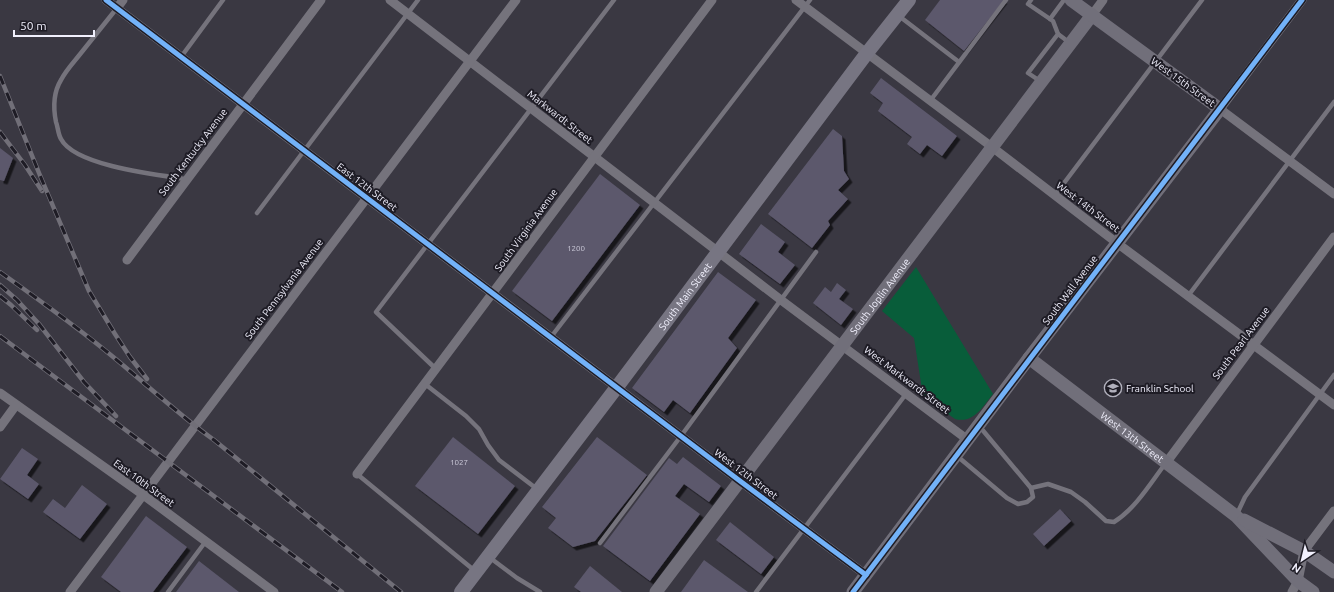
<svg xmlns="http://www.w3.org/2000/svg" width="1334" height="592" font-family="Ubuntu,sans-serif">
<defs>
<filter id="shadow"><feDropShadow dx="3.5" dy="3.5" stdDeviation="0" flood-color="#0009"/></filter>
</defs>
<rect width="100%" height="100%" fill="#3a3842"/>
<path fill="#085d3a" d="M916 267 993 394C983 406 974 424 955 419L923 396 914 338 882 311Z"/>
<g fill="#5c586c" filter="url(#shadow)">
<polygon points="940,0 1004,0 964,51 925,20"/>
<polygon points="881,78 957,136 942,156 927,145 920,154 907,144 912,137 878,111 883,103 870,93"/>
<polygon points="833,129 842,136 844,171 849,179 838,190 848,199 828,221 830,225 812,248 768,214"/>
<polygon points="0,148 13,158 4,181 0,180"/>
<polygon points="600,174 640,205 552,321 512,291"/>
<polygon points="761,224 785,242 778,252 795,265 780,284 739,254"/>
<polygon points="718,272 756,300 728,338 737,348 690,413 673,400 664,412 632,388"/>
<polygon points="837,283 846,290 839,299 853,309 841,325 813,303 825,287 831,292"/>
<polygon points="453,437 515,486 478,534 415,486"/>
<polygon points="597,437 647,475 595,541 573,547 548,528 556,518 542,507"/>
<polygon points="22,448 38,459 27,475 39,484 28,499 0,479"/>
<polygon points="683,457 721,486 709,502 684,484 675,496 700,514 650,581 603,546 669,458 677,464"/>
<polygon points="82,485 107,504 80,539 43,512 53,499 65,508"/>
<polygon points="1060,509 1071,521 1044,546 1033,534"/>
<polygon points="146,516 187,547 153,592 121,592 101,577"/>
<polygon points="730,522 774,557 761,574 716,540"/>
<polygon points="704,560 748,592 681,592"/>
<polygon points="199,561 239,592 176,592"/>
<polygon points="590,566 622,592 581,592 574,587"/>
</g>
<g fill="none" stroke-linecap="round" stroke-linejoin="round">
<g stroke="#75737c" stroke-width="4.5">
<polyline points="1031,0 1028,4 1053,21 1058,34 1028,73 1040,81"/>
<path d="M117 8C105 23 93 38 81 53 74 62 66 70 61 80 53 93 53 107 56 122 58 127 58 134 61 139 75 166 158 175 186 179"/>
<polyline points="899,16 959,62"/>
<polyline points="1050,19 1064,0"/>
<polyline points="1058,34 1070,43"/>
<polyline points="181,57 223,0"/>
<polyline points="930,101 1006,0"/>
<polyline points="1055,195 1202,0"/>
<polyline points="257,213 418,0"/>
<polyline points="1188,296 1334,102"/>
<polyline points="551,337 810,0"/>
<polyline points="436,369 376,312 614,0"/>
<polyline points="425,384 466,416 479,429 488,445 499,460 537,489"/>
<polyline points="957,456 1007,498 1018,504 1027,502 1033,497 1031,488 980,427"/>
<polyline points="357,474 475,571"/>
<path d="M1031 488 1048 484 1071 492 1085 502 1106 521 1114 522C1135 509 1150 484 1165 464"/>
<polyline points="1237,514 1245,497 1334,375"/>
<polyline points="600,543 681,436 816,252"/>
<polyline points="489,557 517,578 540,592"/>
<polyline points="168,592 206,541"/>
<polyline points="756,592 906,394"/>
</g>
<g stroke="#75737c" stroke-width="9">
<polyline points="106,0 740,481 866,575"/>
<polyline points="390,0 781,300 968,440"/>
<polyline points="796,0 992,147 1117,243 1334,405"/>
<polyline points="1302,0 1220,109 1334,194"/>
<polyline points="117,8 123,0"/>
<polyline points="1092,15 1103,0"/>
<polyline points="127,260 321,0"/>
<polyline points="0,393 142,494 274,592"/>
<polyline points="0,427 16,405"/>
<polyline points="1166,463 1334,237"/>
<polyline points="357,474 712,0"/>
<polyline points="70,592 516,0"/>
<polyline points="1292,592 1298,581 1304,551 1334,511"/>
</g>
<g stroke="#716f7a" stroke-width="13">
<path id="s1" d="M1029 358 1236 516 1298 581 1313 592"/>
<polyline points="1244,520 1304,551 1334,572"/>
<path id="s2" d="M656 592 1092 15"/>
<polyline points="853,592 1029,358 1220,109 1071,0"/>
</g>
<path stroke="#777582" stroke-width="14" id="s3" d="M461 592 617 387 867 53 909 0"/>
<defs>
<g id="rail">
<polyline points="0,76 39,173 89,291 115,334 130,357 147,379"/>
<polyline points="0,132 25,165 42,191"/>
<path d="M0 272C38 299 76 326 112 356 146 384 178 414 214 440L401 592"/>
<polyline points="0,285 17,300 39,324 84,382 116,416"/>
<polyline points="0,296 11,305 37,330"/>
<polyline points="0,336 342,592"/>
</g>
</defs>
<use href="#rail" stroke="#716f78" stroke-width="4.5"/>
<use href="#rail" stroke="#1e1c25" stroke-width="3" stroke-dasharray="9" stroke-linecap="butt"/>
<defs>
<g id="cycleway">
<polyline points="106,0 740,481 866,575"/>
<polyline points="853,592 1302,0"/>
</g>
</defs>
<use href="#cycleway" stroke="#1e1c25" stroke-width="8"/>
<use href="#cycleway" stroke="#73b2f8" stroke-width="5"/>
</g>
<defs>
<symbol id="school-ring" viewBox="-11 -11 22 22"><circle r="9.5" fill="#1e1c25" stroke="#b1b0bc" stroke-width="1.5"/><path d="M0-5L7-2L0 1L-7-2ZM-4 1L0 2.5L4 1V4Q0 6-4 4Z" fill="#b1b0bc"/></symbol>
</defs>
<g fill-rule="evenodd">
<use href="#school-ring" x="1103" y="378" width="20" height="20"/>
</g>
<g text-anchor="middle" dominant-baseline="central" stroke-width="4" stroke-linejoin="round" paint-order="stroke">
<g font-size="8" fill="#cccad9">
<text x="576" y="248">1200</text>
<text x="459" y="462">1027</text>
</g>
<g font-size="10" fill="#f1f0fd" stroke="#1e1c25">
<text transform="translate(1183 82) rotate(36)">West 15th Street</text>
<text transform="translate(560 117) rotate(38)">Markwardt Street</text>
<text transform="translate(193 152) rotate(-53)">South Kentucky Avenue</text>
<text transform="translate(367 187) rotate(37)">East 12th Street</text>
<text transform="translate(1088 207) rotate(37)">West 14th Street</text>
<text transform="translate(526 230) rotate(-54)">South Virginia Avenue</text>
<text transform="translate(284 289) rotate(-53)">South Pennsylvania Avenue</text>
<text transform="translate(1070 290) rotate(-53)">South Wall Avenue</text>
<text stroke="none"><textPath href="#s3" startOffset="371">South Main Street</textPath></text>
<text stroke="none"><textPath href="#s2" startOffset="371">South Joplin Avenue</textPath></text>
<text transform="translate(1241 343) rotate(-53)">South Pearl Avenue</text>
<text transform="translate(907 380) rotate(37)">West Markwardt Street</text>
<text stroke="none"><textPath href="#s1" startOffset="130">West 13th Street</textPath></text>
<text transform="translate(746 474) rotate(37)">West 12th Street</text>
<text transform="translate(144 483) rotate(36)">East 10th Street</text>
</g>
<g font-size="10" fill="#f1f0fd" stroke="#1e1c25" text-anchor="start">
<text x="1126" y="388">Franklin School</text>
</g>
</g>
<g transform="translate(1302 560) rotate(215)" stroke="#1e1c25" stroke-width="3" paint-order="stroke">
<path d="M0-3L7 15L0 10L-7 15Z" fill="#f1f0fd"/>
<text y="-6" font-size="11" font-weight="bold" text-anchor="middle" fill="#f1f0fd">N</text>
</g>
<path d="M14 30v6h80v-6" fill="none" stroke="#f1f0fd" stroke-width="2"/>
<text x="20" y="30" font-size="12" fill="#f1f0fd" stroke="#1e1c25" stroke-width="3" paint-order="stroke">50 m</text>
</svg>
